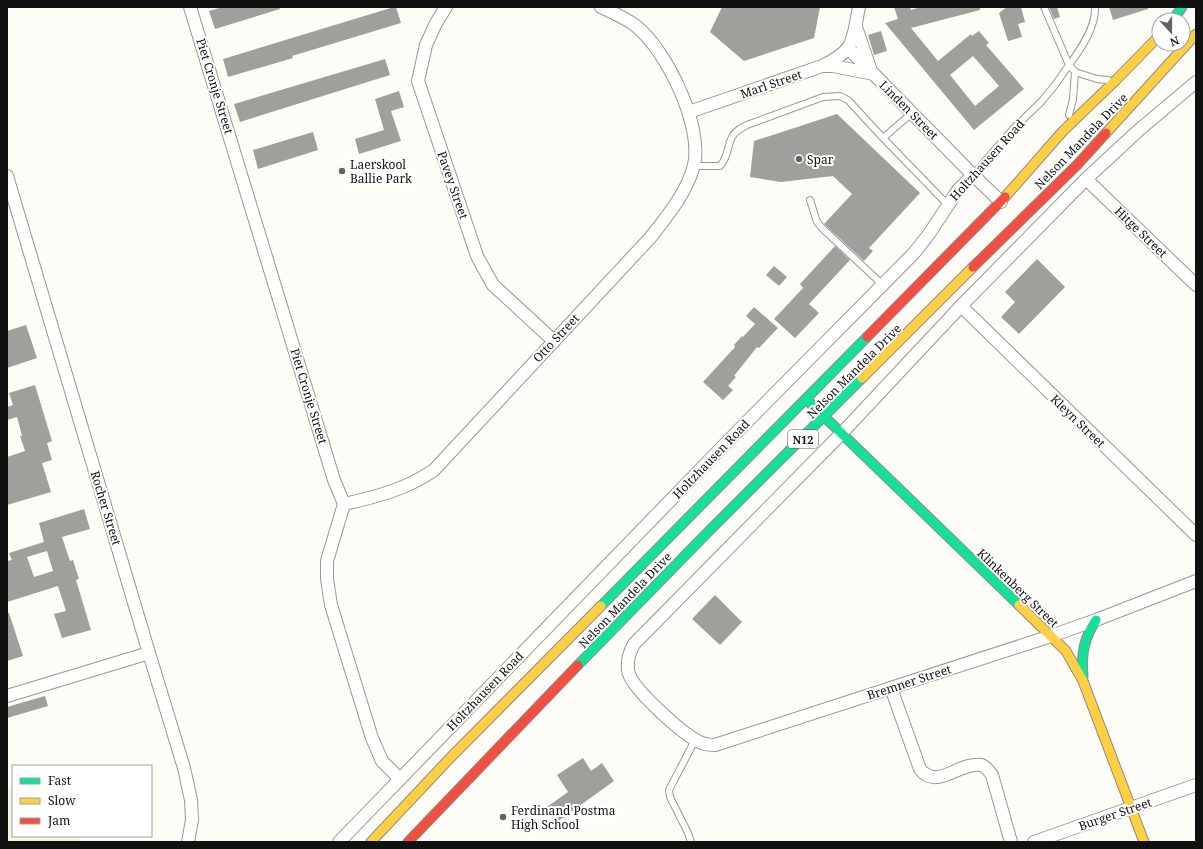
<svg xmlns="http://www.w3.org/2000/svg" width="1203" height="849" font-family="'Noto Serif',serif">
<rect width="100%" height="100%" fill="#fdfcf7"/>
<polygon fill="#f0f6e1" points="13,786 13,836 78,836 80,842 7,842 7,788"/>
<g fill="#a19f9c" fill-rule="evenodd">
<polygon points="223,7 279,7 280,9 215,29 209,11"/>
<polygon points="394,7 396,7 401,23 292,56 293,58 228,77 223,59"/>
<polygon points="722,7 820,7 814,38 744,61 710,32"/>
<path d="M894 7H910L911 10 921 7H980V10L911 28 938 61 971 34 972 36 979 31 989 43 986 45 1024 89 974 130 885 23 898 19ZM973 56 999 86 975 106 950 75Z"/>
<polygon points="1007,7 1021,7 1025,22 1018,24 1022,37 1008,41 999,13"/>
<polygon points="1049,7 1057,7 1060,17 1054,19"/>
<polygon points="1109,7 1148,7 1148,9 1113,20"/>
<polygon points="881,31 887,51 874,55 868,35"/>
<polygon points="385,59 390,75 240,122 234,104"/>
<polygon points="399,91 404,107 391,111 401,141 359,154 355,139 384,130 375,99"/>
<polygon points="837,114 920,193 869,248 873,251 864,261 824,224 852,194 833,176 781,182 750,177 754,141"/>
<polygon points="313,132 318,150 258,169 253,150"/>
<polygon points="835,246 850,260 809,304 819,313 795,338 774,319 803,288 800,284"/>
<polygon points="1037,259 1065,287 1019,334 1001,317 1015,302 1005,292"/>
<polygon points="774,266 787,277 779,286 766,275"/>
<polygon points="754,307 778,328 759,348 757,347 734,376 736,377 728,386 733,390 723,400 703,382 735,347 734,345 742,336 743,337 755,324 746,316"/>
<polygon points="26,325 37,358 7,368 7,331"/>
<polygon points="35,385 52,441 47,443 52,460 42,463 51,492 7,505 7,457 25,451 20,436 22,436 17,417 7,420 7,407 13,405 9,393"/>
<path d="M84 509 90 529 62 537 70 561 73 560 79 579 76 580 91 630 62 638 54 614 66 611 58 586 7 602V561L12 560 9 553 44 542 39 523ZM47 551 53 571 34 577 27 557Z"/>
<polygon points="715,595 742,622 720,645 692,619"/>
<polygon points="7,613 9,613 23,656 7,661"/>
<polygon points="45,696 48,706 7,718 7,707"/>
<polygon points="583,758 591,771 602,763 614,781 557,822 547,807 568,792 557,775"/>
</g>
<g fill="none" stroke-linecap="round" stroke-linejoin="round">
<defs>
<g id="lane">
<path d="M1095 7C1096 27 1081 49 1069 65L1075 72 1097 79 1108 80"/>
<polyline points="912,113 883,138 947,204"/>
<polyline points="1069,115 1073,99 1075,72"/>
<path d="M694 166H720C728 158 727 147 732 137 735 131 741 128 747 125L823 97 840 96 848 100 883 138"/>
<polyline points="973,175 1014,128 1041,102 1055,85 1069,65 1044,7"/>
<polyline points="810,200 817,222 823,229 883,285"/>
<polyline points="691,842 688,833 670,797 669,790 695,740"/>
</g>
<g id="street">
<polyline points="190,7 334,480 344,504 327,561 327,579 331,605 372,738 382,761 400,779"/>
<polyline points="446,7 436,23 426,45 418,81 477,256 493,285 554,341"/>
<polyline points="856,27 870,68"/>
<polyline points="848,48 973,175 1001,202"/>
<polyline points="824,66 833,66 874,74"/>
<path d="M1196 82 1139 130 1086 179 961 306 842 433 634 644C629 653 626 664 629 674 634 690 679 730 694 739 701 744 707 745 715 745L1051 636 1096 620 1196 581"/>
<path d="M689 112 822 66C856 50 852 41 859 7"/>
<polyline points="7,176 149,653 184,768 191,800 192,820 188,842"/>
<polyline points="1086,179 1196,285"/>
<polyline points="961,306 1196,535"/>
<path d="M344 504C376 497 407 489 434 470L650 238C666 218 688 191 694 165 703 126 667 51 636 26 626 18 613 13 601 7"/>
<path d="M891 688 920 769C937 791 960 761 981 765 986 766 989 771 992 775L1011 842"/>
<polyline points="7,696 149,653"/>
<polyline points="339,842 727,442 914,253 929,234 958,190 973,175"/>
<polyline points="1034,842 1196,785"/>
</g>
<g id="fast">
<polyline points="1173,20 1182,7"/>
<polyline points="806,399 1019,605"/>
<polyline points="601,606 867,337"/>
<polyline points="578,665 709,531 862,378"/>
<path d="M1083 676C1081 654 1084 638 1096 620"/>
</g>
<g id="slow">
<polyline points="1106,133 1196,34"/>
<polyline points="1005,197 1063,131 1116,80 1159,36"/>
<polyline points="862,378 973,267"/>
<polyline points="1019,605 1066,651 1083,681 1144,842"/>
<polyline points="371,842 451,757 601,606"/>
</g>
<g id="jam">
<polyline points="973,267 1077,165 1106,133"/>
<polyline points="867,337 1005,197"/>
<polyline points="408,842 578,665"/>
</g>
</defs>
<use href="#lane" stroke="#979795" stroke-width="8"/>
<use href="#street" stroke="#979795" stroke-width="14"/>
<use href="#fast" stroke="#8e8d8b" stroke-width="11"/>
<use href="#slow" stroke="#8e8d8b" stroke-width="11"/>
<use href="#jam" stroke="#8e8d8b" stroke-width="11"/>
<use href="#lane" stroke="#fffffe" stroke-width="6"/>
<use href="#street" stroke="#fffffe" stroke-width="12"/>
<use href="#fast" stroke="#16e098" stroke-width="9"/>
<use href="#slow" stroke="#ffcf43" stroke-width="9"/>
<use href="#jam" stroke="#f24e42" stroke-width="9"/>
</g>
<g fill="#646362" stroke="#fff" stroke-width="1.5">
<circle cx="799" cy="159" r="4"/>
<circle cx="342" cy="171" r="4"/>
<circle cx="503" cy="817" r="4"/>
</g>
<g text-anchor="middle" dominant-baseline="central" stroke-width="4" stroke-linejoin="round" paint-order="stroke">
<rect fill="#fff" stroke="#585858" stroke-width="1" x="788" y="430" width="30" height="18" rx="3"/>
<g font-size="11" font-weight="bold" fill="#111">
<text x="803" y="439">N12</text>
</g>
<g font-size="12" fill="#111" stroke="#fff">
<text transform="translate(771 84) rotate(-19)">Marl Street</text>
<text transform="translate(215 86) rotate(73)">Piet Cronje Street</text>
<text transform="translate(909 110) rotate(45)">Linden Street</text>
<text transform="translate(1081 141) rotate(-46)">Nelson Mandela Drive</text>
<text transform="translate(987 160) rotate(-48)">Holtzhausen Road</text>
<text transform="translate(453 185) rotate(71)">Pavey Street</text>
<text transform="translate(1141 232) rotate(44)">Hitge Street</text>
<text transform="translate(556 338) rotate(-47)">Otto Street</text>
<text transform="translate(854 371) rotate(-45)">Nelson Mandela Drive</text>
<text transform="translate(309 396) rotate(73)">Piet Cronje Street</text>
<text transform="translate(1078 421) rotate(44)">Kleyn Street</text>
<text transform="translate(711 459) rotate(-46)">Holtzhausen Road</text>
<text transform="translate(106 508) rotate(73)">Rocher Street</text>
<text transform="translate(1018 588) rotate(44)">Klinkenberg Street</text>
<text transform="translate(625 600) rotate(-46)">Nelson Mandela Drive</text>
<text transform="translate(909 682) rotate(-18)">Bremner Street</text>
<text transform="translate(485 691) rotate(-46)">Holtzhausen Road</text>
<text transform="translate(1115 814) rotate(-19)">Burger Street</text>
</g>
<g font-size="12" fill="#111" stroke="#fff" text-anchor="start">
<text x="807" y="159">Spar</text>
<text x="350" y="164">Laerskool<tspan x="350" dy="14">Ballie Park</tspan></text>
<text x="511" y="810">Ferdinand Postma<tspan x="511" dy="14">High School</tspan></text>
</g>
</g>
<rect width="1203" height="849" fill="none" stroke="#111111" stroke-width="16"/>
<rect x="12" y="765" width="140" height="72" fill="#ffffff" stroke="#a0a0a0"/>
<rect x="20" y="778" width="20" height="6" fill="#16e098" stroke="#a0a0a0"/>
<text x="48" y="785" font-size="12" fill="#111111">Fast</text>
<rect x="20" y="798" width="20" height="6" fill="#ffcf43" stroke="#a0a0a0"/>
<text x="48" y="805" font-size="12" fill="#111111">Slow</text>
<rect x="20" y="818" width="20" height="6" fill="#f24e42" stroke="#a0a0a0"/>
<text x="48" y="825" font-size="12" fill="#111111">Jam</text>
<g transform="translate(1171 32) rotate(159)"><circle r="19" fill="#ffffff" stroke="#a0a0a0"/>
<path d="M0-3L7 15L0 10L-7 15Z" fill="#646362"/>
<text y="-6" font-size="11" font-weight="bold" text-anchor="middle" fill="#111111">N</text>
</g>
</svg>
